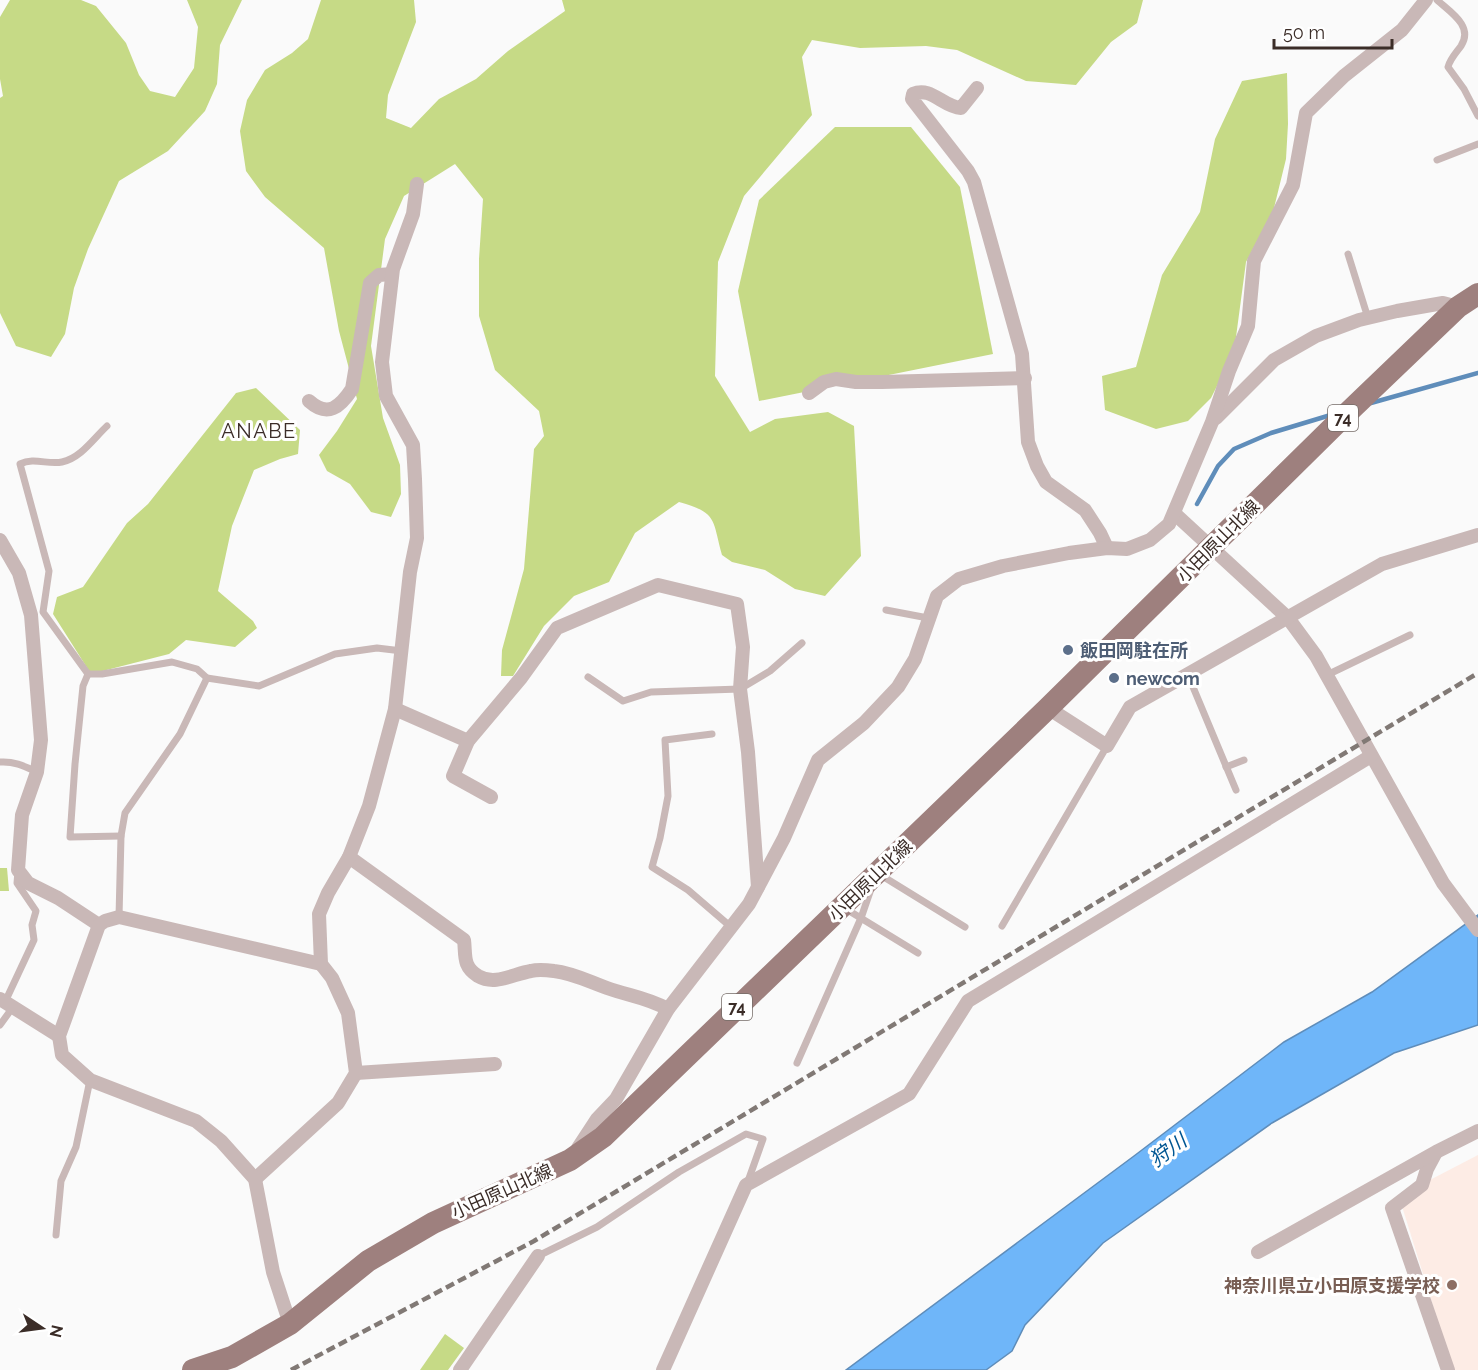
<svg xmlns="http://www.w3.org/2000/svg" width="1478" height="1370" font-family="Raleway,'Noto Sans JP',sans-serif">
<rect width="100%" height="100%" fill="#fafafa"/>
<polygon fill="#fdece5" points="1478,1155 1478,1370 1453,1370 1400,1200 1426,1182"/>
<g fill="#c6da86">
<polygon points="10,0 81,0 96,6 126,43 139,75 150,91 175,97 194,68 198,27 187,0 242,0 220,45 217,84 205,111 168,151 119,181 88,249 74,288 65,334 51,357 16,346 0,313 0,98 3,96 0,79 0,17"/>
<path d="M321 0H414L416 22 388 95 386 118 411 128 439 99 476 79 508 51 565 11 562 0H1143L1137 23 1111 42 1076 85 1026 81 957 50 926 46 860 48 812 40 802 57 812 115 744 196 718 262 715 376 750 432 775 419 828 412 854 426 861 556 825 596 795 589 765 570 732 562 722 555C712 519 718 513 679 502L635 533 609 582 574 596 544 626 513 676H501L502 650 524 569 534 449 544 436 539 411 495 370 479 316V259L483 199 455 164 404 196 385 239 371 346 383 418 400 465 401 494 391 517 371 512 350 484 327 471 319 455 337 431 357 399 339 331 324 248 265 197 246 171 240 131 247 100 265 70 292 53 308 39Z"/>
<polygon points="1287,73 1288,124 1286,159 1273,212 1246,262 1234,352 1211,398 1188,421 1156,429 1105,410 1102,376 1136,367 1162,275 1200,212 1215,139 1242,81"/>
<polygon points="835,127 911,127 960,187 993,354 759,401 738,291 759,200"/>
<polygon points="256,388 300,430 298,454 280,459 254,470 232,526 218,591 253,621 257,628 235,647 186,640 169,654 91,674 53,614 57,597 83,587 127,523 148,504 236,393"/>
<polygon points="0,868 7,868 9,891 0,891"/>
<polygon points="445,1334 464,1348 448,1370 420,1370"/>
</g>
<polygon fill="#6fb6f9" stroke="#5f8dba" stroke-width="1.5" points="1478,915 1478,1025 1394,1053 1272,1123 1103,1243 1025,1325 1012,1351 986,1370 846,1370 1134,1156 1284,1042 1372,992"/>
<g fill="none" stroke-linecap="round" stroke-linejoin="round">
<g stroke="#5f8dba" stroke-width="4.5">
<polyline points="1371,403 1478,373"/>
<polyline points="1197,504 1218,466 1234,449 1271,433 1334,414"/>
</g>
<g stroke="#c9b8b7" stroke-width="7">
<path d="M1437 0C1450 12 1474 26 1461 46 1456 53 1450 59 1448 67L1464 89 1478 116"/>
<polyline points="1437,160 1478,144"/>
<polyline points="1348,254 1368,318"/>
<path d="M107 426C94 438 81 458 62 462 48 465 34 457 20 464L49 571 43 612 88 674 83 686 75 764 70 837 121 836"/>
<polyline points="886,610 928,618"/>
<polyline points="88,674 102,674 172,662 197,669 207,678 259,686 335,654 377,648 402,651"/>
<polyline points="1188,675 1236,790"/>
<polyline points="1327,675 1410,635"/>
<polyline points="588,677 623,701 651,692 740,689 770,671 802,643"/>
<polyline points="712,734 665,740 668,796 660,838 652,867 688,890 731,927"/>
<path d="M0 762C14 761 24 766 37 772"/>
<polyline points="1226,767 1244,760"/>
<polyline points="879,874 965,927"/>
<polyline points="846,909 918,953"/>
<polyline points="119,917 121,836 125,813 180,734 207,678"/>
<polyline points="1002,926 1107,746"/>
<polyline points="5,1002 34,940 32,925 36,911 17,883 18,871"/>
<polyline points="0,1025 13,1007"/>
<polyline points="797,1063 861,918 871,889"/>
<polyline points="56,1235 61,1181 76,1147 90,1080"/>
<polyline points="538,1256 597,1227 679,1172 746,1134 763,1139 747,1184"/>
</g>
<g stroke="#c9b8b7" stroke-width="14">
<path d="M977 88 961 108C943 107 931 86 913 94L912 99 968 171 974 182 1022 354 1028 442 1037 466 1046 482 1085 510 1100 533 1107 548"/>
<polyline points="809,393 824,382 836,379 856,382 882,382 1025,378"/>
<path d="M309 401C328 418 340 407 352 389L370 283 379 275 392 274"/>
<polyline points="1216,418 1274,360 1316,336 1359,320 1397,311 1443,303 1458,307"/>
<polyline points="1174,513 1288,618 1316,656 1443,883 1478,930"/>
<polyline points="0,540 19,573 31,615 41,740 37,772 22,815 18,870 28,883 58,898 99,925"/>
<polyline points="1048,708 1107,746 1130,707 1382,564 1478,535"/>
<polyline points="395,709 468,741"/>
<polyline points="491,797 453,776 468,741 521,678 557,628 658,585 737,604 743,647 740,689 748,752 758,887"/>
<path d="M349 857 464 940C466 955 462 966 478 976 495 986 513 974 531 971 538 969 547 970 554 971 573 973 590 982 607 988 630 996 646 997 668 1009"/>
<polyline points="0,999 59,1036"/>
<polyline points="356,1073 495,1064"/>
<polyline points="578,1148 597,1119 616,1099 668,1009 749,904 784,838 818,760 864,723 898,687 915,659 937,596 959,579 1003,566 1069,553 1107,548 1127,549 1150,540 1169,524 1212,422 1229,371 1248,326 1254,261 1293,185 1306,113 1344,76 1402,30 1426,0"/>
<polyline points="1435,1154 1427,1169 1422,1185 1392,1208 1448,1370"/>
<polyline points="255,1179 338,1103 356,1073 348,1013 332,978 321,964 319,914 328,893 349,857 369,806 395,709 410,572 417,538 415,479 413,445 386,396 382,362 393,269 413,214 417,184"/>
<polyline points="1258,1252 1436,1152 1478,1131"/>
<polyline points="290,1324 273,1272 255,1179 221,1141 196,1121 90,1080 62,1055 59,1036 99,925 105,921 119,917 321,964"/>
<polyline points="460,1370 538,1256"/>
<polyline points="663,1370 746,1185 909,1094 968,1001 1371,756"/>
</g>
<polyline stroke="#9e807e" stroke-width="22" points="193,1370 232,1357 290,1324 368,1261 433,1223 570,1160 603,1137 1048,708 1339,421 1458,307 1478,294"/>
<polyline stroke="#817975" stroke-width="4.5" stroke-dasharray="9 4.5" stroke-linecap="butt" points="291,1370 534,1241 1478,673"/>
</g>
<g fill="#5c6f8a" stroke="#fff" stroke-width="2">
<circle cx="1068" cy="650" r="6"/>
<circle cx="1114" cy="678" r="6"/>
</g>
<circle fill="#8d6e63" stroke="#fff" stroke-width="2" cx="1452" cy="1285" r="6"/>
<g text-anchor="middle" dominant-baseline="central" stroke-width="6" stroke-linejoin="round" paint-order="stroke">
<g fill="#fff" stroke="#766c68" stroke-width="1.5">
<rect x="1328" y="405" width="30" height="26" rx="4.5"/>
<rect x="722" y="994" width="30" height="26" rx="4.5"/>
</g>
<g font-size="16" font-weight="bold" fill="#3b2d28">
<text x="1343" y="418">74</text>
<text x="737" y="1007">74</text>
</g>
<g font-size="18" fill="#3b2d28" stroke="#fff">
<text transform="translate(1218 541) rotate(-45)">小田原山北線</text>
<text transform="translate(870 880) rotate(-44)">小田原山北線</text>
<text transform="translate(502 1191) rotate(-24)">小田原山北線</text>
</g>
<g font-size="18" font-weight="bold" fill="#4e5e75" stroke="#fff" text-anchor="start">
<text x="1080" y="650">飯田岡駐在所</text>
<text x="1126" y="678">newcom</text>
</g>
<g font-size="18" font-weight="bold" fill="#785e54" stroke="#fff" text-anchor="end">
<text x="1440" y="1285">神奈川県立小田原支援学校</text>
</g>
<g font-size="20" letter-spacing="1.5" fill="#3b2d28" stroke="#fff">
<text x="259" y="431">ANABE</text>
</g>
<g font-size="20" font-style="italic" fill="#005692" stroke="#fff">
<text transform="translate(1168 1150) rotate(-36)">狩川</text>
</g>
</g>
<g transform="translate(42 1328) rotate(103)" stroke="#ffffff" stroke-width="4.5" paint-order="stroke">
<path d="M0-4.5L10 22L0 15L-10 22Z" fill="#3b2d28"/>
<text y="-9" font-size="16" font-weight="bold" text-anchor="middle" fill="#3b2d28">N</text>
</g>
<path d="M1274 39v9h118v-9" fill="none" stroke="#3b2d28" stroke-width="3"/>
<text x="1283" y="39" font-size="18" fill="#3b2d28" stroke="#ffffff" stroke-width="4.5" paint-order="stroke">50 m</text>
</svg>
